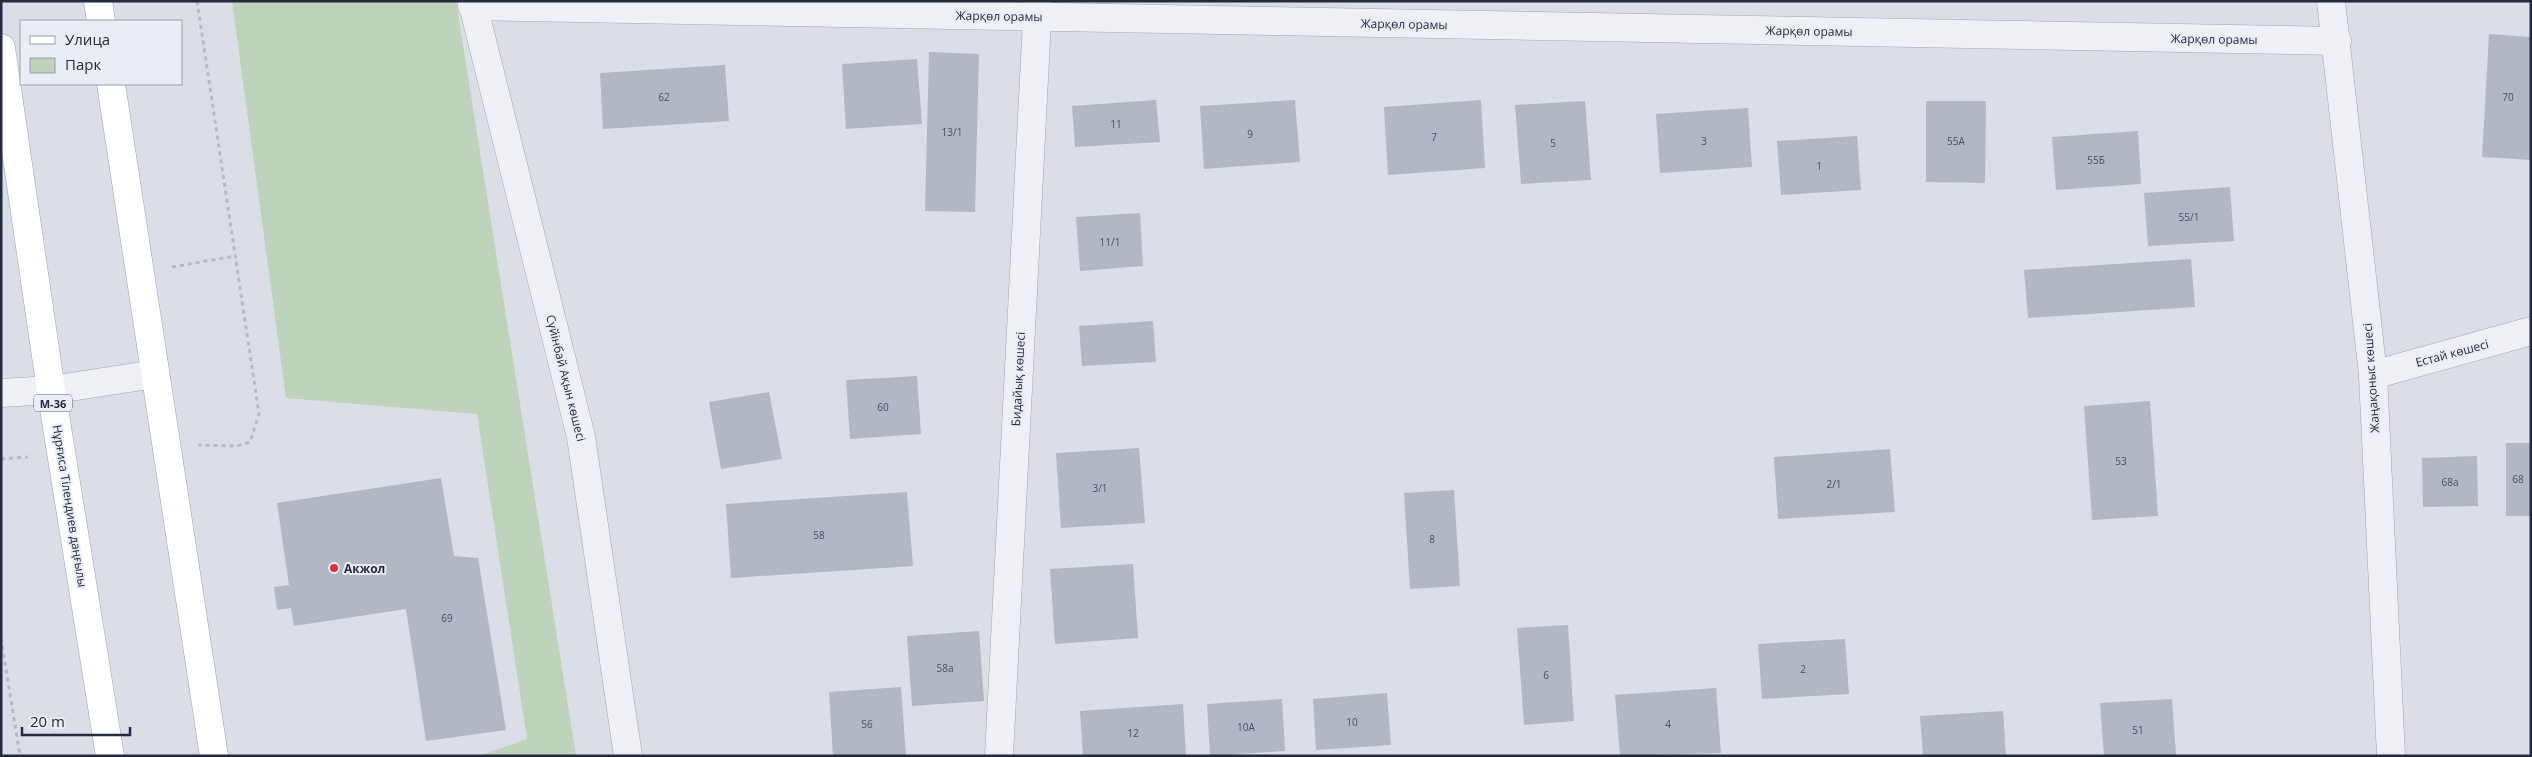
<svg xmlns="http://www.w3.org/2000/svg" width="2532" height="757" font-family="'Open Sans',sans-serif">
<rect width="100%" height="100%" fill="#dbdee7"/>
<polygon fill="#bfd2bb" points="232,1 456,1 576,756 479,756 527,739 477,414 286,398"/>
<g fill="#b2b7c4">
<polygon points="2489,34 2531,37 2531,160 2482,157"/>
<polygon points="929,52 979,54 975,212 925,211"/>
<polygon points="917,59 922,124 846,129 842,64"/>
<polygon points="725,65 729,121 603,129 600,73"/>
<polygon points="1156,100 1160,142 1075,147 1072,106"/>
<polygon points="1295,100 1300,162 1204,169 1200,106"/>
<polygon points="1481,100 1485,168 1388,175 1384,107"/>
<polygon points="1585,101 1591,180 1521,184 1515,105"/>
<polygon points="1926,101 1986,101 1985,183 1926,182"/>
<polygon points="1748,108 1752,167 1660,173 1656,114"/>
<polygon points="2138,131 2141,184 2056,190 2052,137"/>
<polygon points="1857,136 1861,190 1781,195 1777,141"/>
<polygon points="2230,187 2234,241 2148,246 2144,193"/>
<polygon points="1140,213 1143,266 1080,271 1076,217"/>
<polygon points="2191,259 2195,307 2028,318 2024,270"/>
<polygon points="1153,321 1156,362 1082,366 1079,326"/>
<polygon points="917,376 921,434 850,439 846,380"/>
<polygon points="769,392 782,459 721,469 709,402"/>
<polygon points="2150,401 2158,516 2092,520 2084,406"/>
<rect x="2506" y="443" width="25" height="73"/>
<polygon points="1139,448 1145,523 1061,528 1056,453"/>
<polygon points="1890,449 1895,512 1778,519 1774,457"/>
<polygon points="2477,456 2478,506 2423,507 2422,458"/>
<polygon points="441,478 454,556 478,558 506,730 426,741 406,609 294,626 291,608 277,610 274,587 289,585 277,503"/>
<polygon points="1454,490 1460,586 1410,589 1404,493"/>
<polygon points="907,492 913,566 731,578 726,504"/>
<polygon points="1133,564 1138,638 1055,644 1050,569"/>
<polygon points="1568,625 1574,721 1524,725 1517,628"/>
<polygon points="979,631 984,701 912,706 907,636"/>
<polygon points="1845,639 1849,694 1762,699 1758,644"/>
<polygon points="901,687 906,756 833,756 829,692"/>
<polygon points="1716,688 1721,753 1620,756 1615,695"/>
<polygon points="1387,693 1391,745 1316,750 1313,699"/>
<polygon points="1282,699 1285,751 1210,756 1207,704"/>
<polygon points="2172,699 2176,756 2104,756 2100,703"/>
<polygon points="1183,704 1186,756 1083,756 1080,711"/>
<polygon points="2003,711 2006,756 1923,756 1920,716"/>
</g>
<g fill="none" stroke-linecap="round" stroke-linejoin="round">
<defs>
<g id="minor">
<polyline points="472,1 581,437 628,756"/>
<polyline points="2331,1 2373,375 2391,756"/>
<polyline points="472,6 2337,41"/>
<polyline points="2373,375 2531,331"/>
<polyline points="1,393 51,390 155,374"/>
<polyline points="999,756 1038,1"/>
</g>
<g id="major">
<polyline points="98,1 101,21"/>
<polyline points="1,48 51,390 110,756"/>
<polyline points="111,84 214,756"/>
</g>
</defs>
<use href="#minor" stroke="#a0a5b1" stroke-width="29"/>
<use href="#major" stroke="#99a1b4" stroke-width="29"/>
<g stroke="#b5b9c2" stroke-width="3" stroke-dasharray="4 4" stroke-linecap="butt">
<polyline points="197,1 259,414 250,442 237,446 198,445"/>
<polyline points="172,267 235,256"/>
<polyline points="1,459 28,457"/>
<polyline points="1,638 20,756"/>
</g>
<use href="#minor" stroke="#eef0f5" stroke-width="28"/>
<use href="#major" stroke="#fff" stroke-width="28"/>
</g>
<circle fill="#da323b" stroke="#eaedf5" stroke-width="2" cx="334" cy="568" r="5"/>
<g text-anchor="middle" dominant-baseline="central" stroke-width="4" stroke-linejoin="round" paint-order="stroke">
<g font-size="10" fill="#484e60">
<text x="664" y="97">62</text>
<text x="2508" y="97">70</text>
<text x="1116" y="124">11</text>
<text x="952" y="132">13/1</text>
<text x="1250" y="134">9</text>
<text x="1434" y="137">7</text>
<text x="1704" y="141">3</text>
<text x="1956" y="141">55А</text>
<text x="1553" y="143">5</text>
<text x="2096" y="160">55Б</text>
<text x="1819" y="166">1</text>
<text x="2189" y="217">55/1</text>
<text x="1110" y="242">11/1</text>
<text x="883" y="407">60</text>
<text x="2121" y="461">53</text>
<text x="2518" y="479">68</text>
<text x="2450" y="482">68а</text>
<text x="1834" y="484">2/1</text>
<text x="1100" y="488">3/1</text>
<text x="819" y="535">58</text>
<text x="1432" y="539">8</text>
<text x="447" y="618">69</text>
<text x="945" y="668">58а</text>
<text x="1803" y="669">2</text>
<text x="1546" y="675">6</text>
<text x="1352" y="722">10</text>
<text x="867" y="724">56</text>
<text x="1668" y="724">4</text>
<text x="1246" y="727">10А</text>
<text x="2138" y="730">51</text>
<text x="1133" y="733">12</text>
</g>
<rect fill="#eaedf5" stroke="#5f6575" stroke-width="1" x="34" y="394.5" width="38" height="17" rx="4"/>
<g font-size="11" font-weight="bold" fill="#242b3e">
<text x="53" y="403">M-36</text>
</g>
<g font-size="12" fill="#242b3e" stroke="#eaedf5">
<text transform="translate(999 16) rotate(1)">Жарқөл орамы</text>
<text transform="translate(1404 24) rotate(1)">Жарқөл орамы</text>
<text transform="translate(1809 31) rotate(1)">Жарқөл орамы</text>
<text transform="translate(2214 39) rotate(1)">Жарқөл орамы</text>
<text transform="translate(2452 353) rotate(-15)">Естай көшесі</text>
<text transform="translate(566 378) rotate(76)">Сүйінбай Ақын көшесі</text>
<text transform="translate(2371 378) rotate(-94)">Жаңақоныс көшесі</text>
<text transform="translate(1018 379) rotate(-87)">Бидайық көшесі</text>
<text transform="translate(70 506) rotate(81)">Нұрғиса Тілендиев даңғылы</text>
</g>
<g font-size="12" font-weight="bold" fill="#242b3e" stroke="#eaedf5" text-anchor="start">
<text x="344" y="568">Акжол</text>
</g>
</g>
<rect width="2532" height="757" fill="none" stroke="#242b3e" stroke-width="5"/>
<rect x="20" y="20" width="162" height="65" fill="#eaedf5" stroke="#9b9fac"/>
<rect x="30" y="36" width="25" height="8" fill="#ffffff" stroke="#9b9fac"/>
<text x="65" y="45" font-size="15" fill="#242b3e">Улица</text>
<rect x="30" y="58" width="25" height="15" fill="#bfd2bb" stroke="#9b9fac"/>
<text x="65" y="70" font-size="15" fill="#242b3e">Парк</text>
<path d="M22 727v8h108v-8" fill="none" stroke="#242b3e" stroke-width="2.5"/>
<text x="30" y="727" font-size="15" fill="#242b3e" stroke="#eaedf5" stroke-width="4" paint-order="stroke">20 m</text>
</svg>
